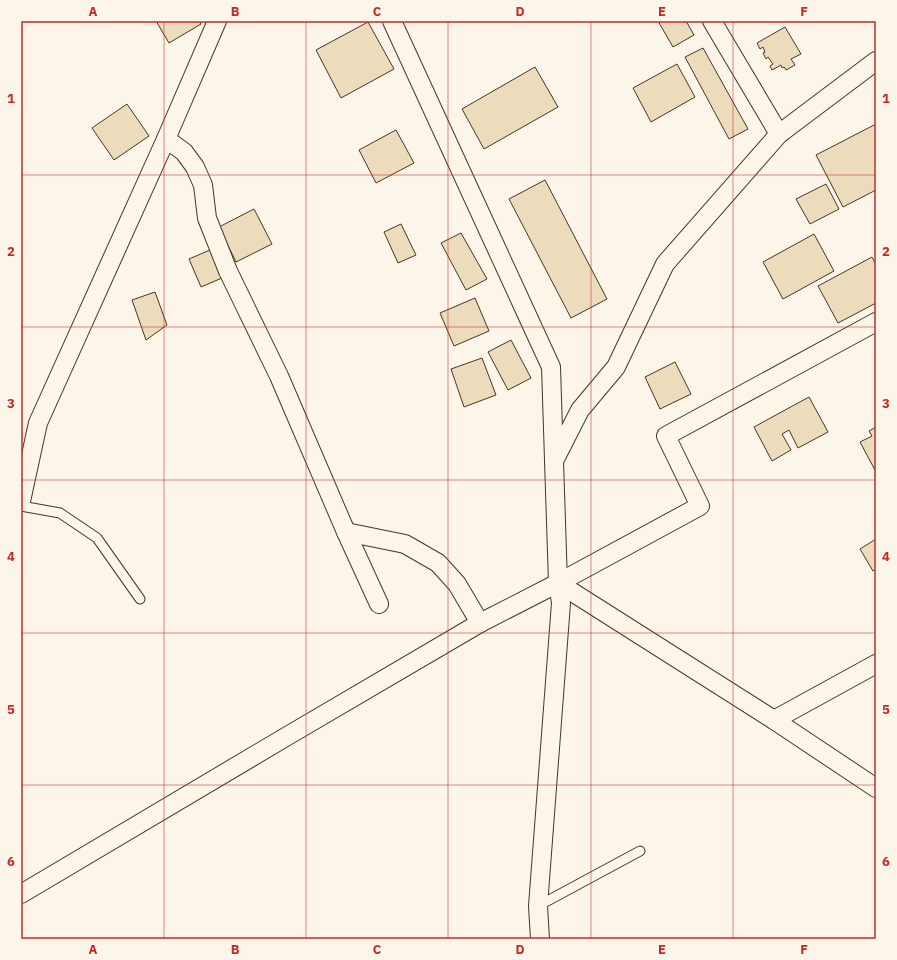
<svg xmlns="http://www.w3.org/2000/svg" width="897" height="960" font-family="'IBM Plex Sans',sans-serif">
<rect width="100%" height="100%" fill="#fbf6e9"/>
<g fill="#ecdcbc" stroke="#4a3520">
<polygon points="156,21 199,21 201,24 169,43"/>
<polygon points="658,21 686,21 694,35 673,47"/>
<polygon points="368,22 394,69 341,98 316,50"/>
<polygon points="785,27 801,54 791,59 795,65 786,70 784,67 782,68 781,65 772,70 770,66 773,64 768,57 766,59 763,53 765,52 763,47 760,49 757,43"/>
<polygon points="703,48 748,129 729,139 685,57"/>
<polygon points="677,64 695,97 651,122 633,88"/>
<polygon points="535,67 558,107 484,149 462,109"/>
<polygon points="127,104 149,136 114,160 92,128"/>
<polygon points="876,124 876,190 843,207 816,155"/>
<polygon points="396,130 414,163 376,183 359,150"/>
<polygon points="545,180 607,299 571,318 509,199"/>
<polygon points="826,184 839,209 810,224 796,199"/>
<polygon points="254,209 272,244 236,262 219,227"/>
<polygon points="401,224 416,255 398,263 384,232"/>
<polygon points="461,233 487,279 466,290 441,243"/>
<polygon points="814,234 834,271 783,299 763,262"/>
<polygon points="210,250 222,278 201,287 189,259"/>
<polygon points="872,257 876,265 876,303 838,323 818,286"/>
<polygon points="155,292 167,325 146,340 132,300"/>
<polygon points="475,298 489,331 454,346 440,313"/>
<polygon points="511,340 531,378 508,390 488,352"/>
<polygon points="482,358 496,395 464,407 451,369"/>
<polygon points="675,362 691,394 660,409 645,377"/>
<polygon points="809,397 828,432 798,448 789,430 782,434 791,450 772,461 754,427"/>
<polygon points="876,427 876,472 860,442 872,436 869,431"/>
<polygon points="876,539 876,569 873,571 860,549"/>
</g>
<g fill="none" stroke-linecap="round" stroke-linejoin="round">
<defs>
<g id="service">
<polyline points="21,506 60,513 97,538 140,599"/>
<polyline points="538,906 640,851"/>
</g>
<g id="minor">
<polyline points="392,21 551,367 554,460"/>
<polyline points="712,21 779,134"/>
<polyline points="166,139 184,152 195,167 203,185 207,218 228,271 279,376 346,532 379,604"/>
<polyline points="21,501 38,423 166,139 217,21"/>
<polyline points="346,532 405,544 438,563 457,584 480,623"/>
<polyline points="558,583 774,720 876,788"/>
<polyline points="774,720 876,664"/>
<polyline points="21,894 289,735 480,623 558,583 700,506 666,436 876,322"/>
<polyline points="540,939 538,906 561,603 558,583 554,461 580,410 616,367 665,264 779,134 876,61"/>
</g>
</defs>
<use href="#service" stroke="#4a3520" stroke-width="11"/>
<use href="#minor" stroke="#4a3520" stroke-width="20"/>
<use href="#service" stroke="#fbf6e9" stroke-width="9"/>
<use href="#minor" stroke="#fbf6e9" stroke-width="18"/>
</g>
<path fill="none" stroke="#c62828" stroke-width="1" stroke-opacity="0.55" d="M164 21V939M306 21V939M448 21V939M591 21V939M733 21V939M21 175H876M21 327H876M21 480H876M21 633H876M21 785H876"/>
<rect width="897" height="960" fill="none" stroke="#fbf6e9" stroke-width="44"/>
<rect x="22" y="22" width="853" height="916" fill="none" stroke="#c62828" stroke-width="1.5"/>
<g font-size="13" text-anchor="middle" font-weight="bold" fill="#c62828">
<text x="93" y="16">A</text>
<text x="235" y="16">B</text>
<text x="377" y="16">C</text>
<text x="520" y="16">D</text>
<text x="662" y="16">E</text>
<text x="804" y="16">F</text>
<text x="11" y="103">1</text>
<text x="886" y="103">1</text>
<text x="11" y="256">2</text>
<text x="886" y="256">2</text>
<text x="11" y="408">3</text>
<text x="886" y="408">3</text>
<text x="11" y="561">4</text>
<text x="886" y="561">4</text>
<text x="11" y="714">5</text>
<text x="886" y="714">5</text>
<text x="11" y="866">6</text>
<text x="886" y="866">6</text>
<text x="93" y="954">A</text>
<text x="235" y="954">B</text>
<text x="377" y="954">C</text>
<text x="520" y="954">D</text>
<text x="662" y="954">E</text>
<text x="804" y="954">F</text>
</g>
</svg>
